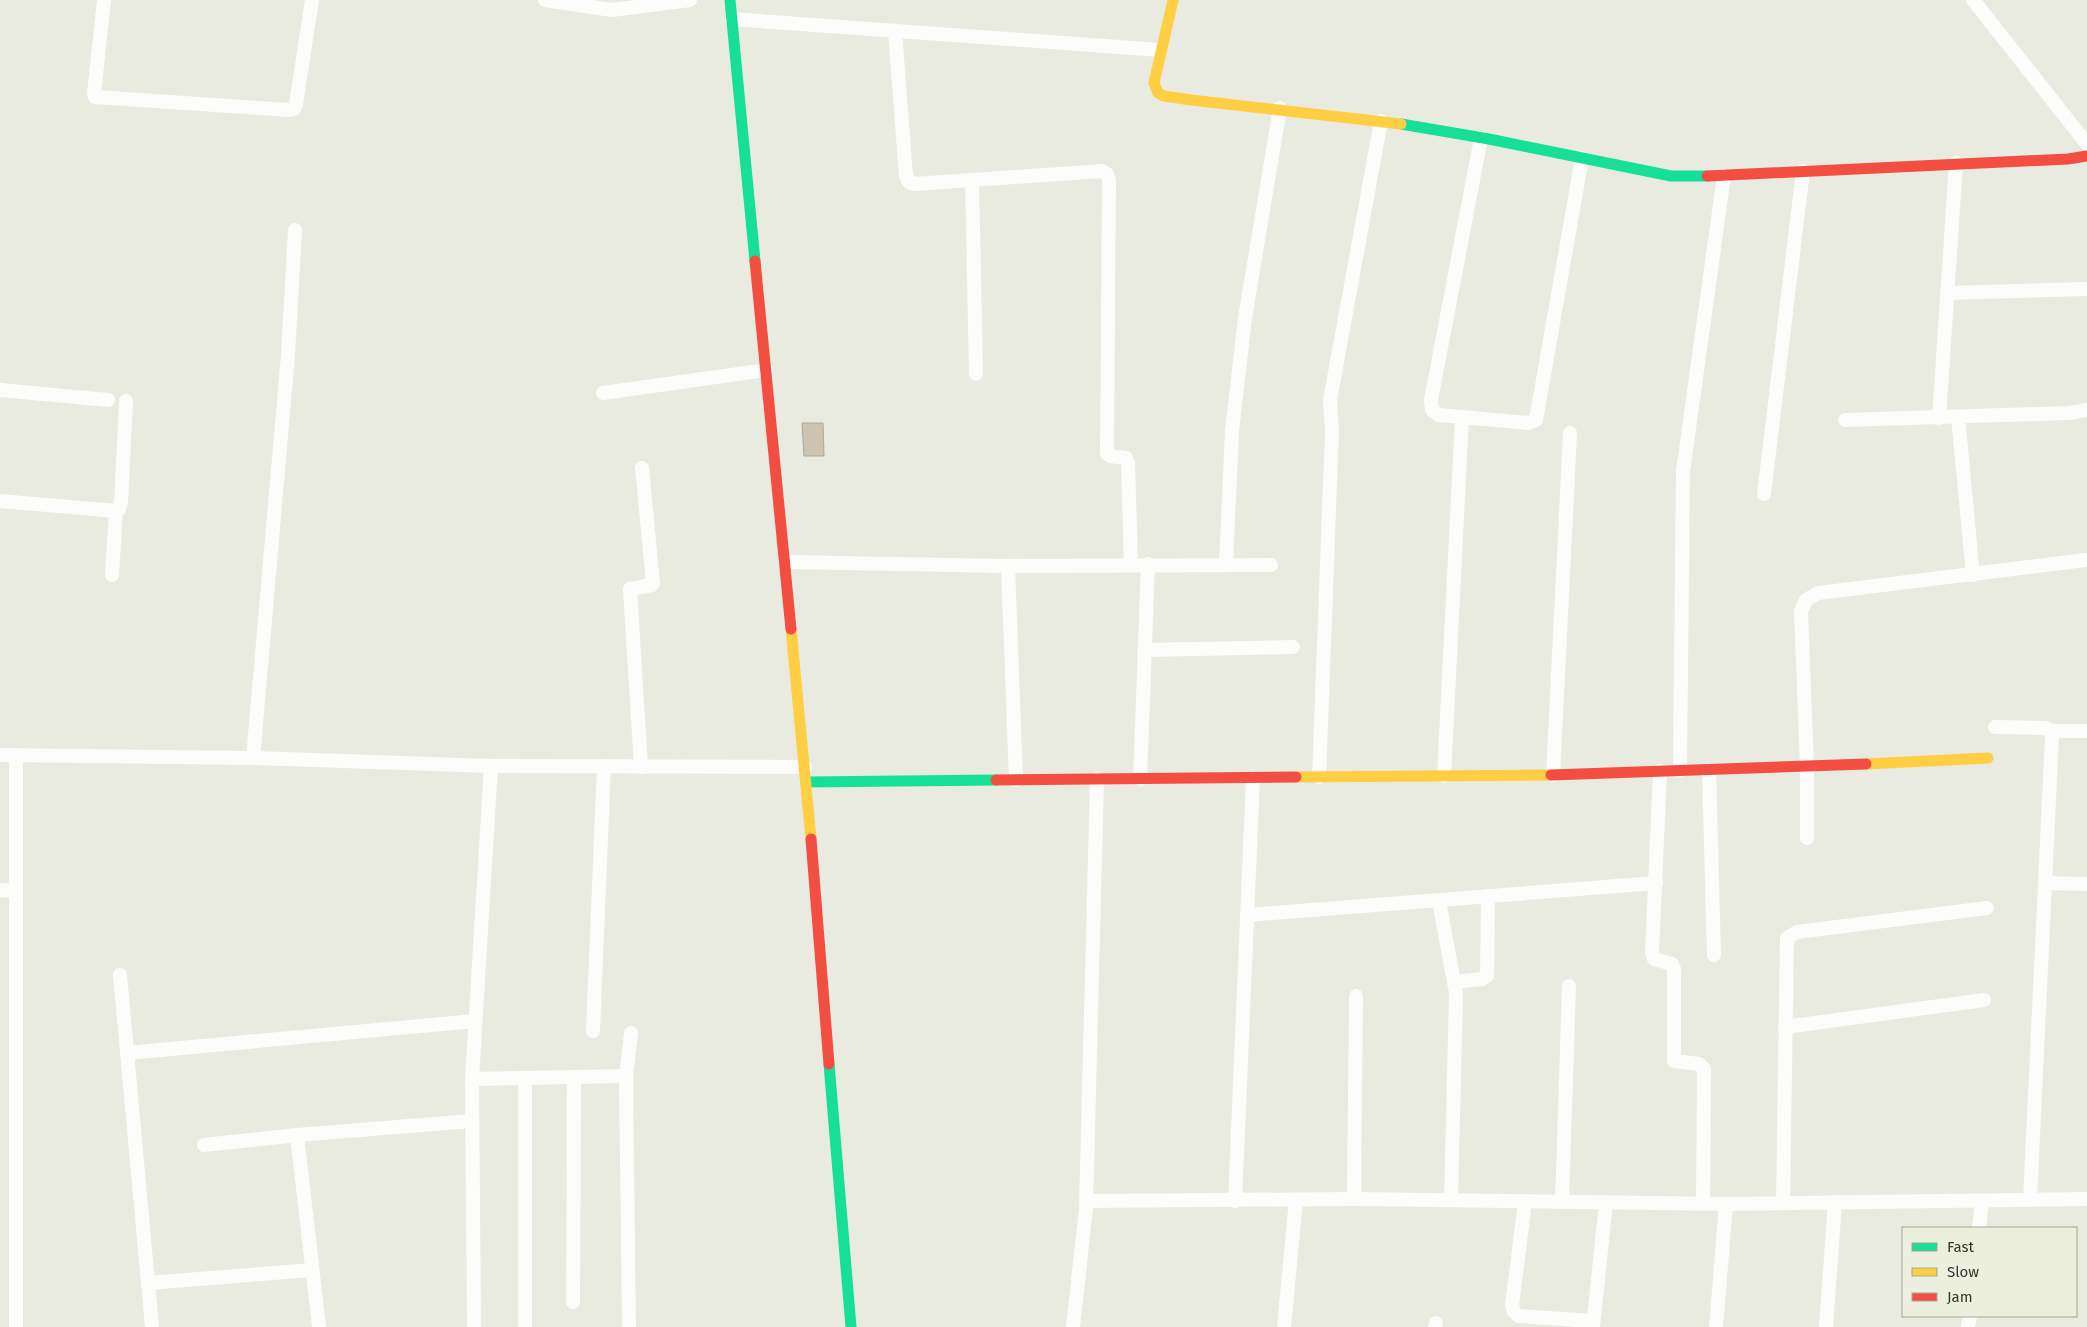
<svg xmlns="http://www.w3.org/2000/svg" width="2087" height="1327" font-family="'Fira Sans',sans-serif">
<rect width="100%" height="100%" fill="#e9ebe1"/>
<polygon fill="#ccc4b0" stroke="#a9a8a1" points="802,423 823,423 824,456 804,456"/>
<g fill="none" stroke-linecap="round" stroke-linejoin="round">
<g stroke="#fcfcfa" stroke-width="14">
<polyline points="104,0 94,94 95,97 289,110 294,109 296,104 312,0"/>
<polyline points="545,0 612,10 690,0"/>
<polyline points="1973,0 2087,144"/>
<polyline points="732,19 1160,50"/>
<polyline points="895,31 906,176 909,182 915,184 1102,171 1107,174 1109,180 1107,453 1110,456 1126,458 1128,463 1131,564"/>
<polyline points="1481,138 1431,400 1432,410 1439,415 1528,423 1536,420 1582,158"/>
<polyline points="972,180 976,374"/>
<polyline points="1948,293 2087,289"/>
<polyline points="0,390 108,400"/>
<polyline points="603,393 766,370"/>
<polyline points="1958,417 1973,575"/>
<polyline points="1939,418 1956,163"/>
<polyline points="1845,420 2069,413 2087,410"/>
<polyline points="1764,494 1803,171"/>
<polyline points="0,501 116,511 119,509 121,502 126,401"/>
<polyline points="785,562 1008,566 1271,565"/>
<polyline points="1226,564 1232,431 1245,318 1280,108"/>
<polyline points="1008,566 1016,780"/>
<polyline points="112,575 116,511"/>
<polyline points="1144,650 1293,647"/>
<polyline points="1995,727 2046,728 2051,731 2052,736 2030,1200"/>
<polyline points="2051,731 2087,731"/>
<polyline points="0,755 253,758 491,766 805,767"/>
<polyline points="16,756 16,1327"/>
<polyline points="253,758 288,355 295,230"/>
<polyline points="641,767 630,589 652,585 653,583 642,468"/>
<polyline points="1709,770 1714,955"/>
<polyline points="1660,771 1652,953 1654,959 1672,964 1674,969 1674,1061 1699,1064 1704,1069 1703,1204"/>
<polyline points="1680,771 1683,471 1724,176"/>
<polyline points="1553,775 1570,433"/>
<polyline points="1444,776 1462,417"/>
<polyline points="1319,777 1332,431 1330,400 1381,121"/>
<polyline points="1140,779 1148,564"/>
<polyline points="1807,838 1807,767 1801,611 1806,600 1818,593 2086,560"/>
<polyline points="2045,883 2087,884"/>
<polyline points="0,890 16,891"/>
<polyline points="1439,901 1456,993 1451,1200"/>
<polyline points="1247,915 1656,883"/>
<polyline points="120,975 152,1327"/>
<polyline points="1454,982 1482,979 1487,976 1488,896"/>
<polyline points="1785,1027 1984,1000"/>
<polyline points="593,1031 604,766"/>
<polyline points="127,1053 475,1021"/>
<polyline points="626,1076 629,1327"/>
<polyline points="525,1078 525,1327"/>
<polyline points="472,1079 626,1076 631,1033"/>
<polyline points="297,1135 319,1327"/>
<polyline points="204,1145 297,1135 472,1121"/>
<polyline points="1354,1199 1356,996"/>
<polyline points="1086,1201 1354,1199 1726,1204 2087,1199"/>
<polyline points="1235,1201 1253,778"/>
<polyline points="1525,1202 1512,1305 1514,1312 1519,1316 1593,1321"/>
<polyline points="1562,1202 1569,986"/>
<polyline points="1783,1203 1787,938 1797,932 1987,908"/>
<polyline points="1979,1228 1982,1201"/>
<polyline points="148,1283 312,1270"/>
<polyline points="573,1302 574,1077"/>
<polyline points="474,1327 472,1079 491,766"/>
<polyline points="1073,1327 1086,1208 1097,779"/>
<polyline points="1284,1327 1296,1200"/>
<polyline points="1435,1327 1436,1323"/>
<polyline points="1593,1327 1606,1203"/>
<polyline points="1716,1327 1726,1204"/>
<polyline points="1826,1327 1835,1202"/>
<polyline points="1968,1327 1970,1316"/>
</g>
<g stroke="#16e098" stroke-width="11">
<polyline points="730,0 755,261"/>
<polyline points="1401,124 1489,139 1671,176 1707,176"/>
<polyline points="806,782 996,780"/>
<polyline points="829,1064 851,1327"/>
</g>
<g stroke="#ffcf43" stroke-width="11">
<polyline points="1173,0 1154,83 1158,93 1164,96 1191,100 1401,124"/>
<polyline points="791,629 811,839"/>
<polyline points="1866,764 1988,758"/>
<polyline points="1296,777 1551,775"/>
</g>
<g stroke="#f24e42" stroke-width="11">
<polyline points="1707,176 2068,159 2087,156"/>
<polyline points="755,261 791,629"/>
<polyline points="1551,775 1866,764"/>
<polyline points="996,780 1296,777"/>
<polyline points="811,839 829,1064"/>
</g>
</g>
<rect x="1902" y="1227" width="175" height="90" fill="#ecefdd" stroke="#a3a597"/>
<rect x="1912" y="1243" width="25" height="8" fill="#16e098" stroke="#a3a597"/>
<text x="1947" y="1252" font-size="15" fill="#35362f">Fast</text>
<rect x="1912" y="1268" width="25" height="8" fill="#ffcf43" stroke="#a3a597"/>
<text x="1947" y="1277" font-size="15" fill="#35362f">Slow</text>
<rect x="1912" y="1293" width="25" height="8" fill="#f24e42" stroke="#a3a597"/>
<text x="1947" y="1302" font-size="15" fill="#35362f">Jam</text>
</svg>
